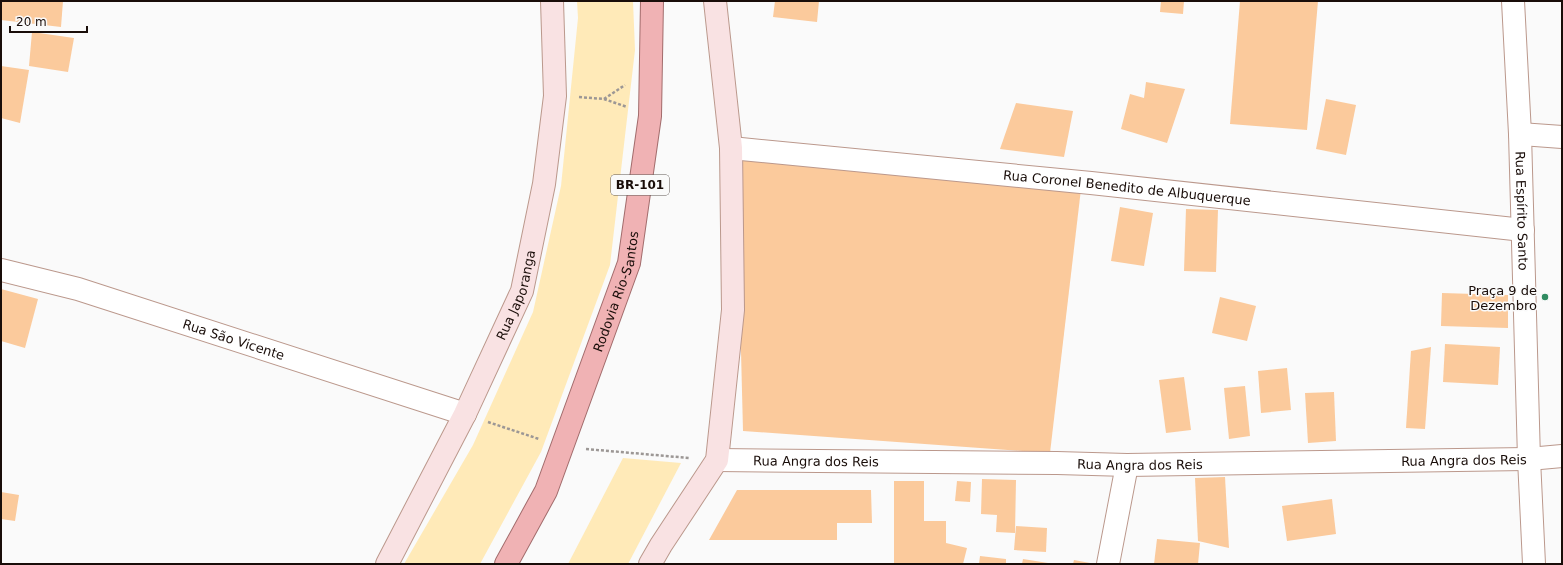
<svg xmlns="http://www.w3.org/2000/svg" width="1563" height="565" font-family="'DejaVu Sans',sans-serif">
<rect width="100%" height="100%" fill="#fafafa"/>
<g fill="#ffeab8">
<polygon points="577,1 633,1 635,50 610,265 541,452 480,564 404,564 473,445 533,312 561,186 578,18"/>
<polygon points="623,458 681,463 628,564 568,564"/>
</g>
<g fill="#fbca9c">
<polygon points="1,1 63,1 61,27 1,20"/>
<polygon points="775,1 819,1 817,22 773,17"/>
<polygon points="1161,1 1184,1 1183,14 1160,12"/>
<polygon points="1240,1 1318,1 1307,130 1230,124"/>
<polygon points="32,32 74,38 68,72 29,66"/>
<polygon points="1,66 29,70 20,123 1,118"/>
<polygon points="1146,82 1185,89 1167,143 1121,129 1130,94 1144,98"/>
<polygon points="1326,99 1356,105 1346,155 1316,149"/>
<polygon points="1016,103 1073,111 1064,157 1000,149"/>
<polygon points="736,152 1081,189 1050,453 743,431"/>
<polygon points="1120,207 1153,213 1144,266 1111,261"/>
<polygon points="1186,209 1218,210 1216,272 1184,271"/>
<polygon points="1,289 38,299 25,348 1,341"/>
<polygon points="1442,293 1508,295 1508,328 1441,326"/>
<polygon points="1220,297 1256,306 1247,341 1212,333"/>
<polygon points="1445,344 1500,347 1498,385 1443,382"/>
<polygon points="1431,347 1425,429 1406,428 1411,351"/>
<polygon points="1287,368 1291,410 1261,413 1258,371"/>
<polygon points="1184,377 1191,430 1166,433 1159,380"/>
<polygon points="1245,386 1250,436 1229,439 1224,388"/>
<polygon points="1334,392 1336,441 1308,443 1305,393"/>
<polygon points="1225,477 1229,548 1198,541 1195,478"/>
<polygon points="982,479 1016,480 1015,533 996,532 997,515 981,514"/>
<polygon points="894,481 924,481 924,521 946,521 946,543 967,548 963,564 894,564"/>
<polygon points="957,481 971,482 970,502 955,501"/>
<polygon points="737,490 871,490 872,523 837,523 837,540 709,540"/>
<polygon points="1,492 19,495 15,521 1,519"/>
<polygon points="1332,499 1336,534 1287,541 1282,506"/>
<polygon points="1016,526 1047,528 1046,552 1014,550"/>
<polygon points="1157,539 1200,543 1198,564 1154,564"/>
<polygon points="980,556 1006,559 1006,564 979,564"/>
<polygon points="1023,559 1048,563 1048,564 1022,564"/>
<polygon points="1074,560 1090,563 1090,564 1073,564"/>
</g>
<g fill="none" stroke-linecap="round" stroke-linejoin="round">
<defs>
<g id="minor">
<path id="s1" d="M1513 1 1520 134 1529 459 1534 564"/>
<polyline points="1520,134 1562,137"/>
<path id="s2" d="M731 148 1091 183 1523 230"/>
<path id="s3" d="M1 270 78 289 465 414"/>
<path id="s4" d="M717 460 1057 463 1127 465 1529 459 1562 456"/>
<polyline points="1108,564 1127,465"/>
</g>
<g id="secondary">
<path id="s5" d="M387 564 465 414 522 291 544 184 555 96 552 1"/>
<polyline points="650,564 661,545 717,460 733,310 731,148 715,1"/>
</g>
<g id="trunk">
<path id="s6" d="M506 564 546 491 629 263 650 116 652 1"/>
</g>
</defs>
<use href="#minor" stroke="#bb988c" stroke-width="24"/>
<use href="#secondary" stroke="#bb988c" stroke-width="24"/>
<use href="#trunk" stroke="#a26c6c" stroke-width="24"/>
<g stroke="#9c9795" stroke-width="2.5" stroke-dasharray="3 2" stroke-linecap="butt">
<polyline points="579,97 604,99 627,107"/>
<polyline points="604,99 625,85"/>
<polyline points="488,422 539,439"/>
<polyline points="586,449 689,458"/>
</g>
<use href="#minor" stroke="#fff" stroke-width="22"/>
<use href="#secondary" stroke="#f9e2e3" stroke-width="22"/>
<use href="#trunk" stroke="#f0b2b4" stroke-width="22"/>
</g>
<circle fill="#308b61" stroke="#fafafa" stroke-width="1.5" cx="1545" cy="297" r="4"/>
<g text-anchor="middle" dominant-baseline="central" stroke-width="3" stroke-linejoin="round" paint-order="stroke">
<rect fill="#fafafa" stroke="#5c5451" stroke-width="1" x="611" y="175" width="58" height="20" rx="3"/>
<g font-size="12" font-weight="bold" fill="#190d09">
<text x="640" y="185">BR-101</text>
</g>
<g font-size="13" fill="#190d09" stroke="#fafafa">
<text stroke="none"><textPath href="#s2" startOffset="398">Rua Coronel Benedito de Albuquerque</textPath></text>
<text stroke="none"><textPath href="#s1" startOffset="210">Rua Espírito Santo</textPath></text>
<text stroke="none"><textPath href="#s6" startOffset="295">Rodovia Rio-Santos</textPath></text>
<text stroke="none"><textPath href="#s5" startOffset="299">Rua Japoranga</textPath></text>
<text stroke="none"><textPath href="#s3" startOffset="243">Rua São Vicente</textPath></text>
<text stroke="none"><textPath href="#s4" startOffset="747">Rua Angra dos Reis</textPath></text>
<text stroke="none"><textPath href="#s4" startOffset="99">Rua Angra dos Reis</textPath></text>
<text stroke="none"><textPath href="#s4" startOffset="423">Rua Angra dos Reis</textPath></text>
</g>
<g font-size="13" fill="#190d09" stroke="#fafafa" text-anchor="end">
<text x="1537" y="290">Praça 9 de<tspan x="1537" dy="15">Dezembro</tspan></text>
</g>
</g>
<rect width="1563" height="565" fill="none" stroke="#190d09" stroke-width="4"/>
<path d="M10 26v6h77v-6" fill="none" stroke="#190d09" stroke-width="2"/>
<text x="16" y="26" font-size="12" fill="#190d09" stroke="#fafafa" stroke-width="3" paint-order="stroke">20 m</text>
</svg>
